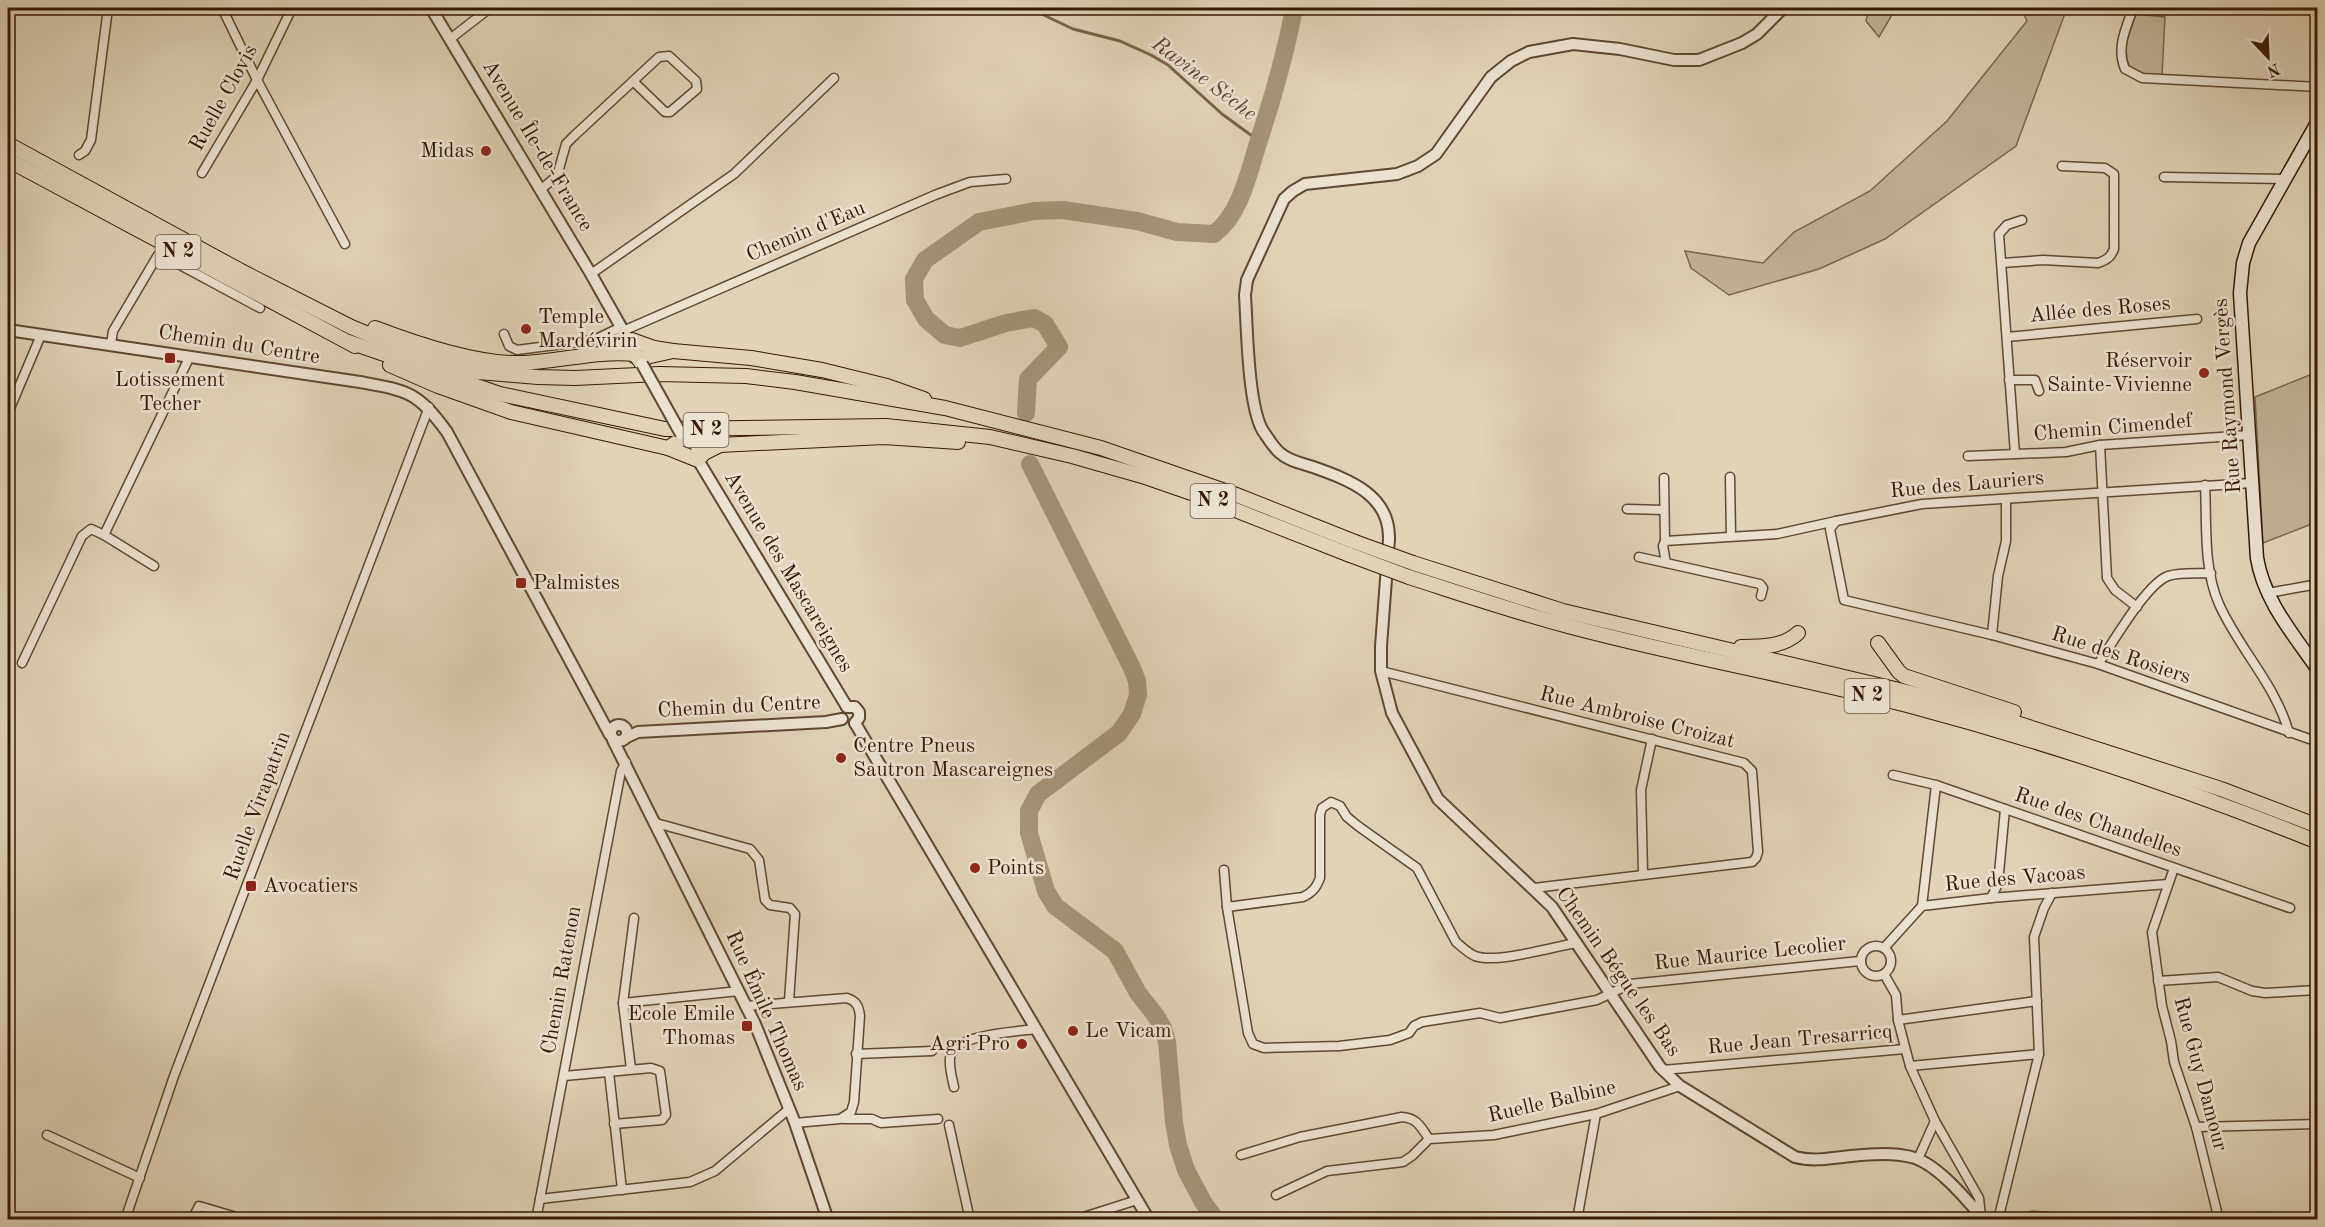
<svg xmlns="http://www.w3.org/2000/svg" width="2325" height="1227" font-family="'Old Standard TT',serif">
<rect width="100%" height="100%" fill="#e0d3b8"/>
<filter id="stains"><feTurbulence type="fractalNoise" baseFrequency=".00333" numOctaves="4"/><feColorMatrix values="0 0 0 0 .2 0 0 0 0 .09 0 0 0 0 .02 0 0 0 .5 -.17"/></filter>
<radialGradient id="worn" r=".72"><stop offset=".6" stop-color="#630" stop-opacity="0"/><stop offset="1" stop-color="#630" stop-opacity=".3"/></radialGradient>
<g fill="#c3b399" stroke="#7c664e" stroke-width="1.5">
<polygon points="1869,8 1896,8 1879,37 1866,21"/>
<polygon points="2021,8 2067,8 2016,146 1885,239 1819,269 1729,295 1691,268 1685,251 1763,263 1794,232 1870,191 1947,121 2027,21"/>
<polygon points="2136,14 2165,17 2162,76 2137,73 2128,66 2124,49"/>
<polygon points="2317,372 2317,522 2263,543 2255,397"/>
</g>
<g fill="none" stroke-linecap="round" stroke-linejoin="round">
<g stroke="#79634a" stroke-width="3">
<polyline points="742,8 759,8"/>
<polyline points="1029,8 1073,29 1120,41 1151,55 1168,65 1222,114 1259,141"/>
</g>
<g stroke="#a6947a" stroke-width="18">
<path d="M1026 413 1028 379 1059 347 1045 324 1034 318 1006 323 960 338 945 335 926 319 915 300 914 279 925 260 979 222 1034 211 1063 210 1137 221 1177 232 1214 234C1241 214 1249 171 1259 140 1273 97 1286 53 1294 8"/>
<polyline points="1030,464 1132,668 1137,681 1138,695 1132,714 1119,733 1038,794 1029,811 1029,833 1046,891 1055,906 1115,951 1138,993 1156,1016 1163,1028 1167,1042 1174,1122 1178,1145 1186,1170 1203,1202 1216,1220"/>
</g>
<defs>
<g id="minor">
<polyline points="222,8 257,80 345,244"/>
<path d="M2133 8C2126 28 2116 48 2125 69L2142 78 2318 87"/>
<polyline points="450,39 490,8"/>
<polyline points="79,155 85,151 91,140 108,8"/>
<polyline points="202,173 257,80 292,8"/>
<polyline points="2164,177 2284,179"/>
<polyline points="540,190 557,176 566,144 575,135 659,57 669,56 696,81 697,89 670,112 665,112 633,81"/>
<path d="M2002 263 2043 260 2098 263C2107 260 2111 257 2114 249V174L2105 168 2062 166"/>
<polyline points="591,274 734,174 834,78"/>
<polyline points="623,331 935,195 970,182 1006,179"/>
<polyline points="504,334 509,346 517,350 594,340 621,327"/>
<polyline points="2007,337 2197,319"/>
<polyline points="111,344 113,331 158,255 165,257 260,308"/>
<polyline points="2009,380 2035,380 2039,391"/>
<polyline points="8,413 41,335"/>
<polyline points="2100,445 2107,578 2115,590 2137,607"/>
<polyline points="2015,454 1999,234 2007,225 2022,220"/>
<polyline points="1968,456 2066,452 2100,445 2250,435"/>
<polyline points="1730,477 1731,536"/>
<polyline points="1664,478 1665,541"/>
<polyline points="2252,483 1922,504 1836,521 1830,529 1844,600 1992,635 2098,664 2318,742"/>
<path d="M2205 485C2207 523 2203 568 2219 604 2239 649 2276 685 2289 733"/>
<polyline points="1627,509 1664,510"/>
<polyline points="104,535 154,566"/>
<polyline points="1639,557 1666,563"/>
<polyline points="2268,593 2318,584"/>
<polyline points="1761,596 1763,588 1760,584 1666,563 1663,546 1665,541 1777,534 1836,521"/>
<polyline points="1992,635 1998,576 2006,541 2006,499"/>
<polyline points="22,663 82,536 91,529 104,535 190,356"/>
<path d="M2098 664C2113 643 2146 584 2168 576 2181 572 2198 574 2211 573"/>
<polyline points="1381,671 1744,763 1752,771 1758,852 1756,858 1752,862 1534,888"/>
<polyline points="1893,775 1936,785 2290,908"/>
<polyline points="656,823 750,849 759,860 765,900 770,905 790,908 795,914 789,1001"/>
<polyline points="2174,868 2152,932 2162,1006 2171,1041 2174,1062 2196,1127 2219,1220"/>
<polyline points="1224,870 1227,907 1248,1033 1253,1044 1264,1048 1339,1046 1390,1040 1409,1033 1414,1026 1422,1022 1480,1013 1500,1018 1597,1000 1630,984 1860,961"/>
<polyline points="1643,873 1641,790 1652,739"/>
<polyline points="1991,898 1998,884 2005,809"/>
<polyline points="1922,906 1936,785"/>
<path d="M1227 907 1303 897C1313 892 1316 888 1320 878V815L1322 808 1331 802 1340 806 1347 817 1358 826 1417 868 1456 942C1462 947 1468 953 1475 956 1496 964 1552 947 1576 943"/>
<circle cx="1876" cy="961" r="15"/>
<polyline points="1884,948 1922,906 1991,898 2168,884"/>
<polyline points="1884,974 1896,995 1898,1020 1910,1066 1935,1121 1979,1198 1981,1216"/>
<polyline points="2158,981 2218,977 2252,991 2265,993 2318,990"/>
<polyline points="623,1003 739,991"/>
<path d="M746 1006 847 998C856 1001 859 1006 860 1016L854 1102 851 1112 840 1119 795 1123"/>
<polyline points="1898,1020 2037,1001"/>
<polyline points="856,1054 932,1051"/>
<polyline points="1910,1066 2039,1054"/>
<polyline points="631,1069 623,1003 634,918"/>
<polyline points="1663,1070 1905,1049"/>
<polyline points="609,1072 622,1190"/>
<polyline points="564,1076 651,1068 660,1071 666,1115 662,1120 614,1124"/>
<path d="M954 1087C952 1078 949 1067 950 1058 952 1034 1016 1032 1035 1029"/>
<polyline points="844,1119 872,1119 881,1123 938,1119"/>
<polyline points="949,1125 970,1220"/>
<polyline points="2196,1127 2318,1124"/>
<polyline points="47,1135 140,1178"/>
<path d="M1241 1155 1300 1137 1402 1117C1417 1118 1421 1127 1429 1139"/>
<polyline points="1918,1159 1935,1121"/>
<polyline points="1276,1195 1327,1171 1403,1162 1412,1156 1429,1139 1494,1135 1596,1114 1680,1086"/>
<polyline points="540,1199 690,1182 715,1171 789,1109"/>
<polyline points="127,1216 138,1220"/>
<polyline points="125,1220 174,1076 429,407"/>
<polyline points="192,1220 199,1206 233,1216"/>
<polyline points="536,1220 621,771 626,762"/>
<polyline points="1074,1220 1137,1200"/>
<polyline points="1577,1220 1596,1114"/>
<polyline points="1998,1220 2039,1054 2034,937 2044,908 2052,893"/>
<polyline points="2018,1220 2032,1216 2079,1219"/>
</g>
<g id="tertiary">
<polyline points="431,8 591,274 621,327 626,344 634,357"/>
<path d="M1783 8 1757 34 1742 43 1699 60H1674L1620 49 1573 44 1529 52 1511 61 1491 77 1436 154 1418 166 1397 174 1305 184 1293 191 1284 199 1247 280 1245 295C1247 327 1248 407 1263 431 1268 438 1273 447 1280 453 1289 461 1301 463 1313 467 1350 480 1390 495 1389 539L1381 646V671L1392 713 1438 799 1552 907 1660 1067 1680 1086 1795 1157C1813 1162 1832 1158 1851 1156 1871 1154 1895 1152 1915 1158 1940 1167 1967 1200 1984 1220"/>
<path d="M8 330 360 382C408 391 417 391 447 432L610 735"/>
<polyline points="696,452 698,460 847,707"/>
<polyline points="847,707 855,707 859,712 859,718 855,723"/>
<polyline points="855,723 1149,1220"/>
<circle cx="619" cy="733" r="8"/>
<polyline points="625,738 638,732 826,722 842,719"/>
<polyline points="613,740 755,1024 795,1123 828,1220"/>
</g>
<path id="secondary" d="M2318 121 2249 243 2243 263 2240 293 2257 558C2264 601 2294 635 2318 670"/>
<g id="trunk">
<polyline points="8,144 241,271 351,327 419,355 455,366 478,372 538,377 575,378 659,374 746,376 795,382 945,408 1101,448 1234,494 1355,542"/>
<polyline points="8,160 355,346"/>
<path d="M375 328C417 344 475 364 519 363 558 362 597 350 635 354L642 364 646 357 673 351"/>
<polyline points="632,340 654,348 673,351 751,358 822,370 887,386 924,399"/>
<polyline points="349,342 500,394 665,429 886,426 990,437 1072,456 1142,476 1197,495 1350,555"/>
<polyline points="607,353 624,336"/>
<polyline points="390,365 438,386 511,412 668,448 698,460 704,453 720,445"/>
<polyline points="668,448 683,438 701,445 720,445 884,437 958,442"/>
<polyline points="1413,563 1563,611 1895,689 1976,710 2221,789 2318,826"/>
<path d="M1409 577C1462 594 1515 612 1568 626 1680 656 1795 676 1907 705 2046 742 2184 788 2318 842"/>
<polyline points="1878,643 1899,672 1904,676 2014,712"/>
<path d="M1741 647C1761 647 1783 647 1798 633"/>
</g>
</defs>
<use href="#minor" stroke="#604830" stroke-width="11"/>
<use href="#tertiary" stroke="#604830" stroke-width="14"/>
<use href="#secondary" stroke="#361903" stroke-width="15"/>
<use href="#trunk" stroke="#361903" stroke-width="16"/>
<use href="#minor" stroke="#ebe2d1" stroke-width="8"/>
<use href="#tertiary" stroke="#ebe2d1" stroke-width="10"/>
<use href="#secondary" stroke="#ebe2d1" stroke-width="12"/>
<use href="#trunk" stroke="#e0d3b8" stroke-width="14"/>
<defs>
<polyline id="tertiary-bridge" points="642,364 681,434"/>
<g id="trunk-bridge">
<polyline points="1355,542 1413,563"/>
<polyline points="1350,555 1409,577"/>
</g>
</defs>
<use href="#tertiary-bridge" stroke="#604830" stroke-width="14" stroke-linecap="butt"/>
<use href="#trunk-bridge" stroke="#361903" stroke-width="16" stroke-linecap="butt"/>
<use href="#tertiary-bridge" stroke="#ebe2d1" stroke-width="10"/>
<use href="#trunk-bridge" stroke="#e0d3b8" stroke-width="14"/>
</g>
<g fill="#8f2418" stroke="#ebe2d1" stroke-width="2">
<circle cx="486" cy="151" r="6"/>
<circle cx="526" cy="329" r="6"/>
<rect x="164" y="352" width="12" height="12" rx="3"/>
<circle cx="2204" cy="373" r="6"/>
<rect x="515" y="577" width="12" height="12" rx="3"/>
<circle cx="841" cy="758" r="6"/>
<circle cx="975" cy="868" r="6"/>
<rect x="245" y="880" width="12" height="12" rx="3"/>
<rect x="741" y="1020" width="12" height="12" rx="3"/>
<circle cx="1073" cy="1031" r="6"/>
<circle cx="1022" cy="1044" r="6"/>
</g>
<g text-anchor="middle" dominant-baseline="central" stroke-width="5" stroke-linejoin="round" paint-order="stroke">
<g fill="#ebe2d1" stroke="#6c5541" stroke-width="1.5">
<rect x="155.5" y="235" width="45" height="34" rx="4.5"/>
<rect x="683.5" y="413" width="45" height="34" rx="4.5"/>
<rect x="1190.5" y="484" width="45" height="34" rx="4.5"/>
<rect x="1844.5" y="679" width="45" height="34" rx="4.5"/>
</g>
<g font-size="20" font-weight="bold" fill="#361903">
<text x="178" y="252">N 2</text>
<text x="706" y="430">N 2</text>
<text x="1213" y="501">N 2</text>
<text x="1867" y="696">N 2</text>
</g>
<g font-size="21" fill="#361903" stroke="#ebe2d1">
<text transform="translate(224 98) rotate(-61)">Ruelle Clovis</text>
<text transform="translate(537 146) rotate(59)">Avenue Île-de-France</text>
<text transform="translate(806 232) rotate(-23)">Chemin d'Eau</text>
<text transform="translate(2100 310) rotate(-5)">Allée des Roses</text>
<text transform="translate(239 345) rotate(9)">Chemin du Centre</text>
<text transform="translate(2228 396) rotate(-94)">Rue Raymond Vergès</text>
<text transform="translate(2113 428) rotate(-5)">Chemin Cimendef</text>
<text transform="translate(1967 485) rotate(-5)">Rue des Lauriers</text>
<text transform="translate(788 572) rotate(59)">Avenue des Mascareignes</text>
<text transform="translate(2121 656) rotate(18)">Rue des Rosiers</text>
<text transform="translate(739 707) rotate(-3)">Chemin du Centre</text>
<text transform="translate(1637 718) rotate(14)">Rue Ambroise Croizat</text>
<text transform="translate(258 806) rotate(-70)">Ruelle Virapatrin</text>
<text transform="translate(2098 823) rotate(19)">Rue des Chandelles</text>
<text transform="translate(2015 879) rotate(-5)">Rue des Vacoas</text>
<text transform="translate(1750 954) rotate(-6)">Rue Maurice Lecolier</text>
<text transform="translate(1618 972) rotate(55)">Chemin Bégue les Bas</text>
<text transform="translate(562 980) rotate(-80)">Chemin Ratenon</text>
<text transform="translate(766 1011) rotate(66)">Rue Émile Thomas</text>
<text transform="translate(1800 1040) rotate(-5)">Rue Jean Tresarricq</text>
<text transform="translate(2200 1074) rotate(75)">Rue Guy Damour</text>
<text transform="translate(1552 1102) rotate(-13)">Ruelle Balbine</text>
</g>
<g font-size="21" fill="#361903" stroke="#ebe2d1" text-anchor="start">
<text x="474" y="151" text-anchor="end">Midas</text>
<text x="538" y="317">Temple<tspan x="538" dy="24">Mardévirin</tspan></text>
<text x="2192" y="361" text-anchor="end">Réservoir<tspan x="2192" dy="24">Sainte-Vivienne</tspan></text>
<text x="170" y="380" text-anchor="middle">Lotissement<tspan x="170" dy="24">Techer</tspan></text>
<text x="533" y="583">Palmistes</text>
<text x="853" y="746">Centre Pneus<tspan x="853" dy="24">Sautron Mascareignes</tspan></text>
<text x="987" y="868">Points</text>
<text x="263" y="886">Avocatiers</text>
<text x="735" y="1014" text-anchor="end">Ecole Emile<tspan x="735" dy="24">Thomas</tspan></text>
<text x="1085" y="1031">Le Vicam</text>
<text x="1010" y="1044" text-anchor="end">Agri Pro</text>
</g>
<g font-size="22" font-style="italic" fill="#5d442d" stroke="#ebe2d1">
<text transform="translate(1204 79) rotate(37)">Ravine Sèche</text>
</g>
</g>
<rect width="2325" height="1227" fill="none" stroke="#e0d3b8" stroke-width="30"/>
<rect x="9" y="9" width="2307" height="1209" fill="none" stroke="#361903" stroke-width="3"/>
<rect x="15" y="15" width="2295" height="1197" fill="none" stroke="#361903" stroke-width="1.5"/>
<g transform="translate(2268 57) rotate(157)" stroke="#ebe2d1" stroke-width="4.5" paint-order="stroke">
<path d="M0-4.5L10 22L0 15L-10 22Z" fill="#361903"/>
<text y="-9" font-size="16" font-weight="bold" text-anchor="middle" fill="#361903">N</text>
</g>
<rect width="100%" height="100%" filter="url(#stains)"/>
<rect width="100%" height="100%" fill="url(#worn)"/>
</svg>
